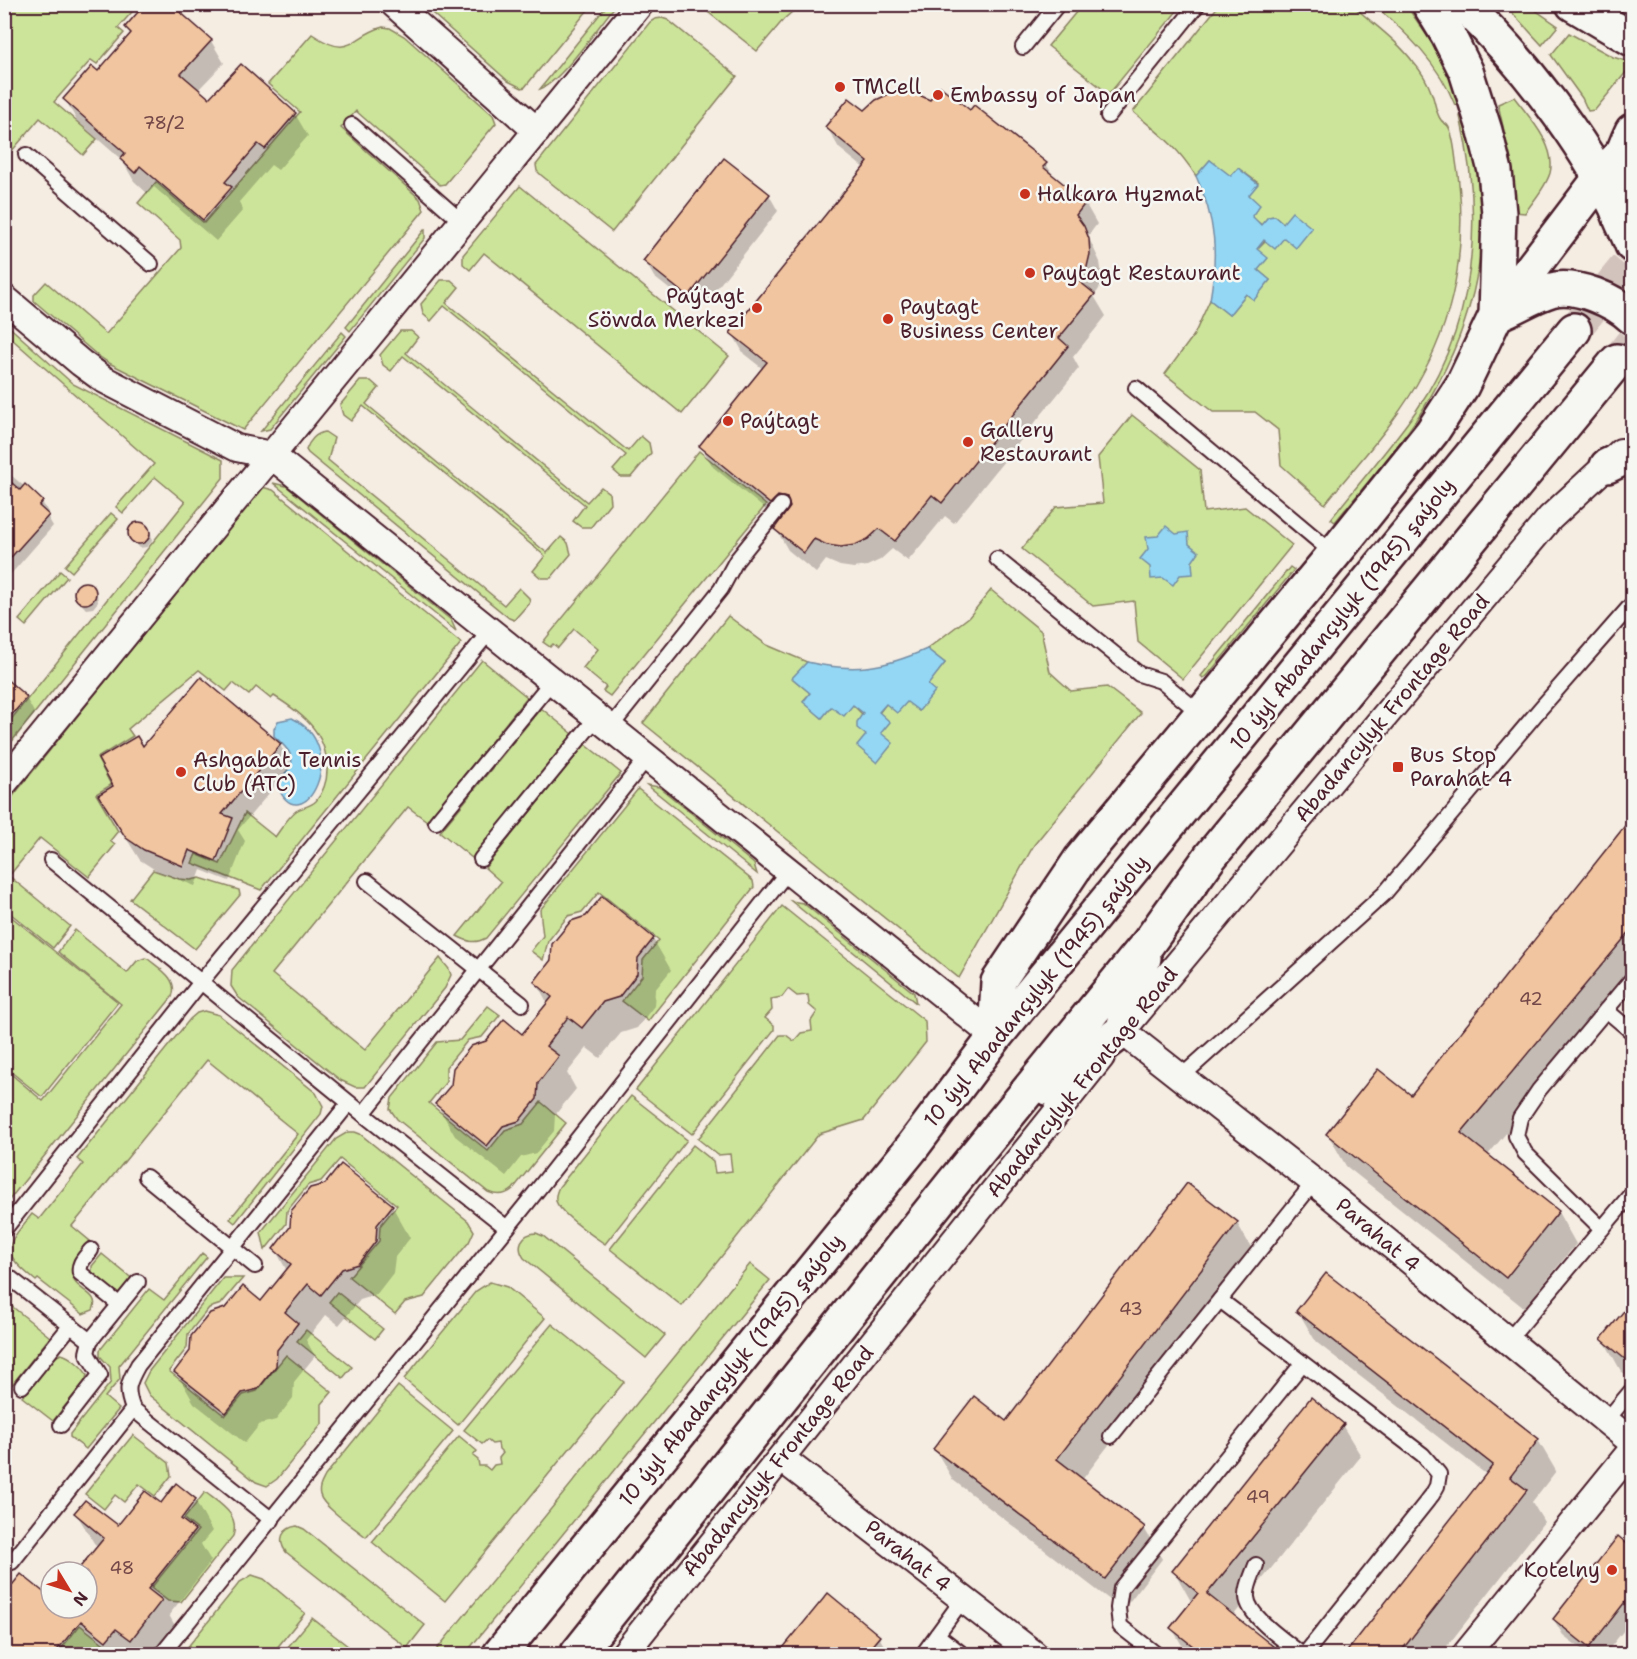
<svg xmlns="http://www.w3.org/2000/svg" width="1637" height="1659" font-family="'Shantell Sans',sans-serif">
<rect width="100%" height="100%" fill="#f5ece2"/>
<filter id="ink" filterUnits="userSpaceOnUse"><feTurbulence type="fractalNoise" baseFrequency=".0167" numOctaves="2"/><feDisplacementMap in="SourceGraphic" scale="12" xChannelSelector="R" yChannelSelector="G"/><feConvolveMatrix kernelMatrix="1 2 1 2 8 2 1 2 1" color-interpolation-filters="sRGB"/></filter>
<g filter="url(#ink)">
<g fill="#cce49a" stroke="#8b8262" stroke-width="1.5">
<polygon points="5,4 138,5 118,28 124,33 97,64 91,60 54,102 97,139 83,155 40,118 5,159"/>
<path d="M608 4 616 5C600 24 561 82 540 89Z"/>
<path d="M1351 4C1372 23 1397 40 1414 63 1422 72 1428 83 1432 94 1435 102 1436 114 1441 120 1443 123 1446 123 1448 126 1453 133 1455 153 1456 161 1468 233 1458 309 1423 373 1398 421 1358 462 1325 504L1281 465 1278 430 1255 412H1213L1165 374 1194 335 1210 300 1229 315 1246 294 1254 299 1270 280 1258 270 1257 249 1283 223 1275 216 1268 217 1262 225 1251 217 1248 195 1258 183 1238 168 1231 177 1210 160 1196 176C1177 146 1160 134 1133 112L1219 5Z"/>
<polygon points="423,5 592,5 525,87 522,88 508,81"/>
<polygon points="699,5 800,5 784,19 757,51"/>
<polygon points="1082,5 1182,5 1109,94 1048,46"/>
<path d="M1374 5H1406L1439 53 1460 103 1455 105C1439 64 1407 33 1374 5Z"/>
<polygon points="1505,5 1528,5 1558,26 1542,45"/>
<polygon points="662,18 668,20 737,76 612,232 541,175 537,171 536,165 650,22 655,19"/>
<path d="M383 27 390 28 404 36 493 115 496 123 445 184 440 185 356 111 341 128 420 199 424 210 243 430 109 363 97 355 34 301V295L46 282 106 334 181 248 180 240 138 203 156 182 204 223 300 112 268 84 312 34C352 61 350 36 383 27Z"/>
<polygon points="1569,33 1613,57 1626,61 1627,71 1595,110 1588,111 1582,98 1551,55"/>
<path d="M1514 97C1529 117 1557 146 1550 173 1546 187 1533 201 1525 213L1514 212 1510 158 1498 104Z"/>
<path d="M1465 115C1470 131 1475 147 1478 163 1495 249 1467 339 1422 411 1397 450 1364 486 1335 522L1331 519C1359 483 1390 448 1416 411 1477 321 1484 220 1460 116Z"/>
<polygon points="520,186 729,356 682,414 484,253 470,270 463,264 463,255"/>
<polygon points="425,229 425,238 350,331 346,327"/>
<polygon points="441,280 451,280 459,287 446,303 628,451 641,436 649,443 651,453 631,477 621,477 613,470 626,455 444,306 431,321 423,314 421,304"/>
<polygon points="5,323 73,384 223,460 223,478 5,750 5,727 185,502 155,477 123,513 116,507 154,464 5,333"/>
<polygon points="400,331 411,331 418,337 406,353 587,502 601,487 609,493 610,503 591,527 581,527 573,521 585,505 403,356 391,371 383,365 380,355"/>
<polygon points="342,332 346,336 270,429 261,431"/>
<polygon points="360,381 371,381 379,388 366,404 547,553 561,537 568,543 571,554 551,578 541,578 533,571 545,556 363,406 351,421 343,415 340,405"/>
<polygon points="1132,415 1200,470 1204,512 1245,507 1292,545 1183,679 1138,642 1134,601 1093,606 1022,549 1056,507 1103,503 1098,457"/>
<path d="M325 432 334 438 328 460 504 605 519 588 529 598 530 602 514 620 509 618 308 453 306 450C309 441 316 433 325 432Z"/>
<polygon points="699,451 766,505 610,696 603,691 606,687 583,668 598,649 574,629 558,648 553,644 550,647 543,642"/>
<polygon points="273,483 286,486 451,620 456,631"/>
<path d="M262 487 273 490 461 643 261 890 192 863 196 854 220 864 245 813 275 837C281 829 288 817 296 811 302 807 310 807 316 801 323 793 327 781 327 771 328 733 303 714 274 696L271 699 256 687 249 695 233 683 226 691 199 670 128 729 133 736 97 758 111 785 96 794 118 831 110 841 115 845 89 877 40 838 9 876 70 926 53 948 5 909V806Z"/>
<polygon points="111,513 118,519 72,572 65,566"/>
<polygon points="1290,567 1294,570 1207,676 1203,678 1201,676"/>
<polygon points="60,571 67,577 26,626 19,620"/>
<polygon points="991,590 1041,631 1050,672 1071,691 1107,687 1141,713 1034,845 959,978 643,723 728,616 767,645 807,662 793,679 810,693 803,701 822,718 831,707 853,705 881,733 879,713 886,704 907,701 919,711 927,685 945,663 927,649 969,617"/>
<polygon points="482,660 527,697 427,821 408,807 272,974 365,1050 440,958 449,969 451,975 445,988 365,1087 355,1087 340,1080 238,997 231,986 232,970"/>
<polygon points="541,708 573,734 472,858 440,832"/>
<path d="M585 744 621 773 486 938C475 944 468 942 457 936L501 882 485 868Z"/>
<polygon points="647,785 659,787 754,864 757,874"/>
<polygon points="638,789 753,881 754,887 648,1021 622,1001 642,976 643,960 659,940 599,892 582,912 568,916 548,941 543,960 531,951 543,936 540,910"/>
<polygon points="153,870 179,879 191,880 200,878 239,890 240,895 195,949 130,899"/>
<polygon points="791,901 803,903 914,993 916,1003"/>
<polygon points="782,906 925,1021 926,1042 864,1120 819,1134 682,1306 610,1249 693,1145 713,1161 715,1173 732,1171 730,1154 718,1155 698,1139 780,1035 786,1035 794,1041 801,1033 812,1031 811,1021 817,1012 809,1005 808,995 797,996 788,989 782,997 771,999 772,1010 765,1018 774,1025 774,1030 692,1134 636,1090"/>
<polygon points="4,911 118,1002 42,1097 5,1067"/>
<path d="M75 930 127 973 137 961 145 958 148 959C160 969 179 979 172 997L5 1205V1069L43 1101 121 1004 58 952Z"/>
<path d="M488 1006 500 1015 482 1037 468 1040 446 1067V1082L429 1103 488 1151 505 1130 523 1124 541 1102 566 1123 513 1189C505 1196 497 1196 488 1192L397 1119 390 1109 392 1098 437 1042 460 1040Z"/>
<path d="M204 1011 219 1015 316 1093 323 1106 321 1114 235 1223 230 1219 298 1134 207 1060 72 1226 90 1241 73 1266C73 1271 73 1277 75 1282 82 1292 100 1295 93 1310L83 1314 38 1279 36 1281C0 1251 4 1248 32 1214L39 1219 83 1164 77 1159 190 1019 197 1013Z"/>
<path d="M631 1096 687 1140 605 1244C593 1236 560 1214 556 1201 555 1196 557 1191 559 1187Z"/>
<polygon points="348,1132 355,1132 360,1134 468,1221 474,1231 469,1242 424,1297 405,1302 395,1314 349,1277 379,1241 380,1226 397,1205 340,1159 321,1181 308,1185 287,1211 286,1224 265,1250 261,1232 336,1139"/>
<path d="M536 1233 543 1236 665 1335 646 1358 524 1258C516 1246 521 1234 536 1233Z"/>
<polygon points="202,1253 207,1257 119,1366 120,1379 105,1397 119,1409 86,1449 70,1437 70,1434 111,1382 110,1367 100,1356 100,1350 149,1289 164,1300"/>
<polygon points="102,1254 135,1281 123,1294 114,1291 92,1272 92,1266"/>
<polygon points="750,1264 770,1280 465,1654 433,1654"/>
<polygon points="223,1278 243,1278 221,1304 209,1308 188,1334 187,1348 169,1371 225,1416 243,1395 257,1391 286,1355 332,1392 322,1404 322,1424 277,1479 267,1486 256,1482 149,1395 143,1383 149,1371"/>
<polygon points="490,1282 507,1287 545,1318 458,1425 404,1379 476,1291"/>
<polygon points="337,1292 383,1329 375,1339 329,1302"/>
<polygon points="4,1300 50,1337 10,1387 5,1382"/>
<polygon points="552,1324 624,1382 445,1601 372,1542 459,1436 477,1451 473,1456 478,1460 479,1466 485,1466 490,1470 494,1465 500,1464 499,1458 503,1453 499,1449 498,1443 492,1444 487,1440 482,1444 464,1430"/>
<polygon points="306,1330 352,1367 343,1378 297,1341"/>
<path d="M61 1354C70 1356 83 1367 87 1375L85 1381 53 1421 22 1397 55 1357Z"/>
<path d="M398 1386 453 1431 366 1537C355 1528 323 1507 320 1495 318 1488 322 1482 325 1476Z"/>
<polygon points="133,1435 169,1463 171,1476 155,1496 139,1484 124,1502 115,1495 104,1509 85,1494"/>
<path d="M205 1492C220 1504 240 1514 233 1536L181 1602 168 1601 151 1588 198 1530 184 1519Z"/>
<path d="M297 1526 304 1529 425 1625 407 1648 286 1552C277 1540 282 1528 297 1526Z"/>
<polygon points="252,1575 264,1579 305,1613 272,1654 182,1654 240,1582"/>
<polygon points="312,1618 358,1654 282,1654"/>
<polygon points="80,1625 117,1654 57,1654"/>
</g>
<g fill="#93d7f5" stroke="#768da4" stroke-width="1.5">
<path d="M1210 160 1231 176 1238 168 1258 184 1249 195 1260 205 1252 216 1261 225 1268 217 1275 216 1283 223 1292 212 1312 228 1296 248 1284 238 1275 249 1264 240 1257 249 1268 258 1258 270 1270 280 1254 300 1246 294 1229 315 1210 300C1218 253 1216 220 1196 176Z"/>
<polygon points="1166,526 1176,534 1188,532 1189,544 1199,552 1192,562 1193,574 1180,575 1173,585 1163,578 1151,579 1150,567 1140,559 1148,549 1146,537 1158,536"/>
<path d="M927 649 945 663 928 685 935 691 919 711 907 702 897 713 886 704 879 712 890 722 881 733 893 743 877 763 857 746 866 735 857 728V722L863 713 853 705 844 716 831 707 822 718 803 702 810 693 792 678 807 662C854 673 884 668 927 649Z"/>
<path d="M292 718C354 749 301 842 278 787 278 779 282 777 287 771 300 757 283 745 274 736V729L278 721Z"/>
</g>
<g fill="#0003">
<polygon points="127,28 211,41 224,63 198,90 210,100 295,114 308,136 278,170 271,165 239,202 243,210 216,241 154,187 148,194 134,181 122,160 77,121 65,99 99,73 131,35"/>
<polygon points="930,101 970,112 1046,164 1054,177 1085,203 1097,224 1088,236 1100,262 1102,276 1099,289 1094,296 1106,316 1073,357 1079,368 954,523 945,516 908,561 892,549 880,560 867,566 854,568 840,566 826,560 816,573 788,550 776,529 781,522 713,467 701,446 763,369 744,354 732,333 865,169 839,148 827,127 865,112"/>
<polygon points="769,195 778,211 698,312 654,277 645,261"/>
<polygon points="4,469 42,502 48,512 46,514 53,526 4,582"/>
<polygon points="141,523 151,533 152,541 147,547 139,548 130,538 129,530 134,524"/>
<polygon points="88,583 97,594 98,602 93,608 86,609 76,598 75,590 80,584"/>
<polygon points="4,679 26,698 35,714 4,750"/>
<polygon points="280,745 292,766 238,830 245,841 229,881 201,870 195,886 157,871 140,860 112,816 115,786 143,749"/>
<polygon points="1632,819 1632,982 1487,1156 1558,1212 1576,1244 1524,1308 1346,1166 1328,1134 1411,1097"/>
<polygon points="653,939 671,970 655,990 654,1006 637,1028 621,1033 600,1058 587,1048 567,1073 576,1089 555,1115 554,1131 536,1153 521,1157 506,1176 455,1136 437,1104 453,1085 522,1036 548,1004 536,982"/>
<polygon points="392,1206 410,1238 395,1257 393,1273 376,1295 360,1300 339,1325 326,1315 306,1340 315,1356 294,1382 293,1398 276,1420 260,1424 245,1443 194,1403 176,1372 261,1303 287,1271 275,1249"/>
<polygon points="1237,1223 1255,1254 1082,1480 1144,1528 1162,1559 1123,1610 953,1480 935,1449 1006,1423"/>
<polygon points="1632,1303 1632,1380 1621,1371 1603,1339"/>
<polygon points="1298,1311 1538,1440 1556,1471 1532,1502 1544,1522 1441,1654 1347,1654 1487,1475 1316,1342"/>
<polygon points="1342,1425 1361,1456 1233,1616 1281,1654 1187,1654 1172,1628 1192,1603 1174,1571"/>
<polygon points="176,1485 195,1500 212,1531 201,1544 211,1561 169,1615 178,1631 160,1654 104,1654 99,1650 95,1654 4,1654 4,1604 51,1600 51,1608 87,1608 87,1572 78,1572 98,1547 94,1543 76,1513 118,1527 161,1505"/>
<polygon points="1618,1538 1632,1549 1632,1620 1605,1654 1588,1654 1563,1635 1554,1620"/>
<polygon points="828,1595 879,1637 889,1654 780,1654"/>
</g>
<g fill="#f1c5a0" stroke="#4a1f2b" stroke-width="1.5">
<polygon points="145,4 171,4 212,40 181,74 209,98 241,64 296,113 265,149 258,144 225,182 232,187 203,220 140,166 135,173 120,159 125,153 63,99 92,66 98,71 131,33 125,27"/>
<polygon points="940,86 970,110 974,105 1047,163 1043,167 1086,202 1076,215 1084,226 1089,239 1090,254 1087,267 1079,281 1095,294 1059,338 1068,346 942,503 932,495 895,541 879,529 868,539 855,545 841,547 827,545 814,539 804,553 774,529 790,507 787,498 778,496 770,504 699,446 767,362 730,333 868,162 825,127 849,98 865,110 876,100 889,94 903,92 917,94 930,100"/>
<polygon points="724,158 770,194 688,297 643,261"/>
<polygon points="4,476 20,490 25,484 43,501 39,506 49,515 4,565"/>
<circle cx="139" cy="533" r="11"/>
<circle cx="85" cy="593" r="11"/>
<polygon points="4,677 27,697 4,724"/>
<polygon points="201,677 281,744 222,814 233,818 216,861 189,850 183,866 144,850 126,838 98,795 113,786 98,759 137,736 143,746"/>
<polygon points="1632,817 1632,929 1461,1133 1559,1211 1506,1278 1326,1134 1378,1069 1411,1095"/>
<polygon points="602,896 654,938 638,958 637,974 619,997 603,1002 582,1028 568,1017 546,1046 559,1056 538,1083 537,1099 519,1121 503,1126 487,1146 435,1104 451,1085 453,1068 471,1046 486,1041 504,1019 522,1034 552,997 534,982 551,960 552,944 571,921 586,916"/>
<polygon points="341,1164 393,1205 377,1225 376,1241 358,1264 342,1269 321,1295 308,1284 285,1312 298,1323 277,1350 276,1366 258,1389 242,1393 226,1413 174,1372 190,1351 191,1336 210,1313 225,1308 243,1286 261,1301 291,1264 273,1249 290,1227 291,1211 310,1188 325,1184"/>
<polygon points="1187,1183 1238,1222 1057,1459 1145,1527 1105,1579 933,1449 974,1396 1006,1421"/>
<polygon points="1326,1273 1539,1439 1510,1477 1527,1490 1399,1654 1345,1654 1493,1465 1296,1311"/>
<polygon points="1632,1301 1632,1365 1601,1339"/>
<polygon points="1311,1397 1344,1424 1207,1594 1283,1654 1203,1654 1170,1628 1198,1593 1172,1571"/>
<polygon points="176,1483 196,1499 181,1519 195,1530 148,1589 162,1600 131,1640 116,1629 106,1641 81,1621 54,1654 4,1654 4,1595 21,1574 51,1598 51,1608 87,1608 87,1572 76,1572 104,1538 74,1513 85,1500 118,1525 145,1491 161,1503"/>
<polygon points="1618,1536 1632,1548 1632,1593 1589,1648 1553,1619"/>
<polygon points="828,1593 880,1636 865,1654 778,1654"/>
</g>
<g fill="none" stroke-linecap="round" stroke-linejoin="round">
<g stroke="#d3c3bd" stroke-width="33" stroke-dasharray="33 16" stroke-linecap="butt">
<polyline points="1574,330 1632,259"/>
<polyline points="1617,361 1632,342"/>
</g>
<defs>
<g id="lane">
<polyline points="1023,47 1058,4"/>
<polyline points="1108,116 1198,4"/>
<polyline points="352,125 462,222"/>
<polyline points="26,155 151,264"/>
<polyline points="1136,388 1334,554"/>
<polyline points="997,559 1139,674 1161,681 1201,714"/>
<polyline points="610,728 721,589 736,561 781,505"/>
<polyline points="436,822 552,681"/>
<polyline points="481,859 597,717"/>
<polyline points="51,860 363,1114 507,1228"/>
<polyline points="367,881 522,1004"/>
<polyline points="1606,1010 1632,1032"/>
<polyline points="1181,1077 1384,894 1540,709 1632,604"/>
<polyline points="363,1114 647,758"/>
<polyline points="146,1177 255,1266"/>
<polyline points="1602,1229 1525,1153 1516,1136 1520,1118 1539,1090 1632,979"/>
<polyline points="4,1230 201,982 490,631"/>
<path d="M91 1250C85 1258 78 1263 80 1273L120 1305"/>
<polyline points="4,1273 90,1341"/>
<polyline points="1220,1300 1423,1455 1439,1474 1437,1486 1432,1495 1305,1654"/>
<polyline points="1507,1342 1632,1193"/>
<polyline points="22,1386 71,1325"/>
<polyline points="133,1409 272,1520"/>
<polyline points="1606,1421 1632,1390"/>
<polyline points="61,1425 100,1375 87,1353 90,1341 138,1282"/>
<polyline points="1111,1436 1314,1182"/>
<path d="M4 1556 12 1562 133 1409C125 1389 128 1383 138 1365L349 1103"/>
<path d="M1256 1565C1253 1574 1246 1587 1247 1597 1248 1617 1287 1642 1301 1654"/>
<polyline points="937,1635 962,1654"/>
<polyline points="162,1654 528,1202 788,871"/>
<polyline points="923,1654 963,1599"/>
<polyline points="1156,1654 1120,1626 1118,1608 1121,1588 1302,1364"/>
</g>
<g id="street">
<polyline points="394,4 537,131"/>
<polyline points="4,298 81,363 103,379 237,448 271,455 995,1037"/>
<polyline points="4,783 640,4"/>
<polyline points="1126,1026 1550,518 1621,452"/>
<polyline points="1122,1031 1314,1182 1632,1442"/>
<polyline points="781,1458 1034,1654"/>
<polyline points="624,1654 1101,1057"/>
<polyline points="1466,1654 1632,1450"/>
</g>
<g id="primary">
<path d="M1463 4C1523 61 1582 138 1618 211"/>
<polyline points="1573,4 1632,39"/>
<path d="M1632 131C1620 156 1612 182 1617 209 1620 221 1628 233 1632 245"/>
<path d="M1500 313C1517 306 1534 295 1551 290 1576 283 1615 301 1632 317"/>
<polyline points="1496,315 1601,177 1621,154"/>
<polyline points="1607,466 1632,454"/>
<polyline points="995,1037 998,982 1080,860 1334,554 1432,432 1462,386 1496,315 1499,213 1495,171 1485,131 1466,71 1448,35 1429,4"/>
<polyline points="1047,1088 1122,1031 1144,958"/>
<polyline points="500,1654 910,1150 995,1037 1574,330"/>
<polyline points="577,1654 952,1184 1149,942 1210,857 1617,361"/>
</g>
</defs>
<use href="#lane" stroke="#4a1f2b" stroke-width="18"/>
<use href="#street" stroke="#4a1f2b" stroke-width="30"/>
<use href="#primary" stroke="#4a1f2b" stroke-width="38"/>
<use href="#lane" stroke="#f6f6f2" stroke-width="14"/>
<use href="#street" stroke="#f6f6f2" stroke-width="26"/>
<use href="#primary" stroke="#f6f6f2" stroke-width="33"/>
</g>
</g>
<g fill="#c8321e" stroke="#f6f6f2" stroke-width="2">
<circle cx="840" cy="87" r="6"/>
<circle cx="938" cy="95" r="6"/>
<circle cx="1025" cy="194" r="6"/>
<circle cx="1030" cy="273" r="6"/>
<circle cx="757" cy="308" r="6"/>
<circle cx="888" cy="319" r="6"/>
<circle cx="728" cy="421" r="6"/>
<circle cx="968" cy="442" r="6"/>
<rect x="1392" y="761" width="12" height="12" rx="3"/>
<circle cx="181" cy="772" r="6"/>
<circle cx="1612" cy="1570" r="6"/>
</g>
<g text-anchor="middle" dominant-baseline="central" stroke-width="5" stroke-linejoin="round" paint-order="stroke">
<g font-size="18" fill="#744848">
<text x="164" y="123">78/2</text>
<text x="1531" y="999">42</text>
<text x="1131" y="1309">43</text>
<text x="1258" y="1497">49</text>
<text x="122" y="1568">48</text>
</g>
<g font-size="21" fill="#4a1f2b" stroke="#f6f6f2" text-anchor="start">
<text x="852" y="87">TMCell</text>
<text x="950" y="95">Embassy of Japan</text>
<text x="1037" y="194">Halkara Hyzmat</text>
<text x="1042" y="273">Paytagt Restaurant</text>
<text x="745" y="296" text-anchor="end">Paýtagt<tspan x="745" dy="24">Söwda Merkezi</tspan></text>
<text x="900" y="307">Paytagt<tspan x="900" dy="24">Business Center</tspan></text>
<text x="740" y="421">Paýtagt</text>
<text x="980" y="430">Gallery<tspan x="980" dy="24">Restaurant</tspan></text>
<text x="1410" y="755">Bus Stop<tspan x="1410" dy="24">Parahat 4</tspan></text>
<text x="193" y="760">Ashgabat Tennis<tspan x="193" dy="24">Club (ATC)</tspan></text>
<text x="1600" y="1570" text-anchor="end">Kotelny</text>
</g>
<g font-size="21" fill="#4a1f2b" stroke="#f6f6f2">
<text transform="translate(1342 614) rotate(-51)">10 ýyl Abadançylyk (1945) şaýoly</text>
<text transform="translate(1392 708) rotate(-50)">Abadancylyk Frontage Road</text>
<text transform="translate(1036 991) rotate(-51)">10 ýyl Abadançylyk (1945) şaýoly</text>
<text transform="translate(1082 1082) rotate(-51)">Abadancylyk Frontage Road</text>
<text transform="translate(1378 1235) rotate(40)">Parahat 4</text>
<text transform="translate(731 1370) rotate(-51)">10 ýyl Abadançylyk (1945) şaýoly</text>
<text transform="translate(778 1461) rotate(-51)">Abadancylyk Frontage Road</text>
<text transform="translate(908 1556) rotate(38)">Parahat 4</text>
</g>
</g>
<rect width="1637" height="1659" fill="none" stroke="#f6f6f2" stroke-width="24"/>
<rect x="12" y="12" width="1613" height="1635" fill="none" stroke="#4a1f2b" stroke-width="2" filter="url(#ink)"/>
<g transform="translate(69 1590) rotate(128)"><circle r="28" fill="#f6f6f2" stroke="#b1a0a2" stroke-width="1.5"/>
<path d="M0-4.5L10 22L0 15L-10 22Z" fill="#c8321e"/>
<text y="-9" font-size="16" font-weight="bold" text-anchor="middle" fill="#4a1f2b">N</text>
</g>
</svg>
